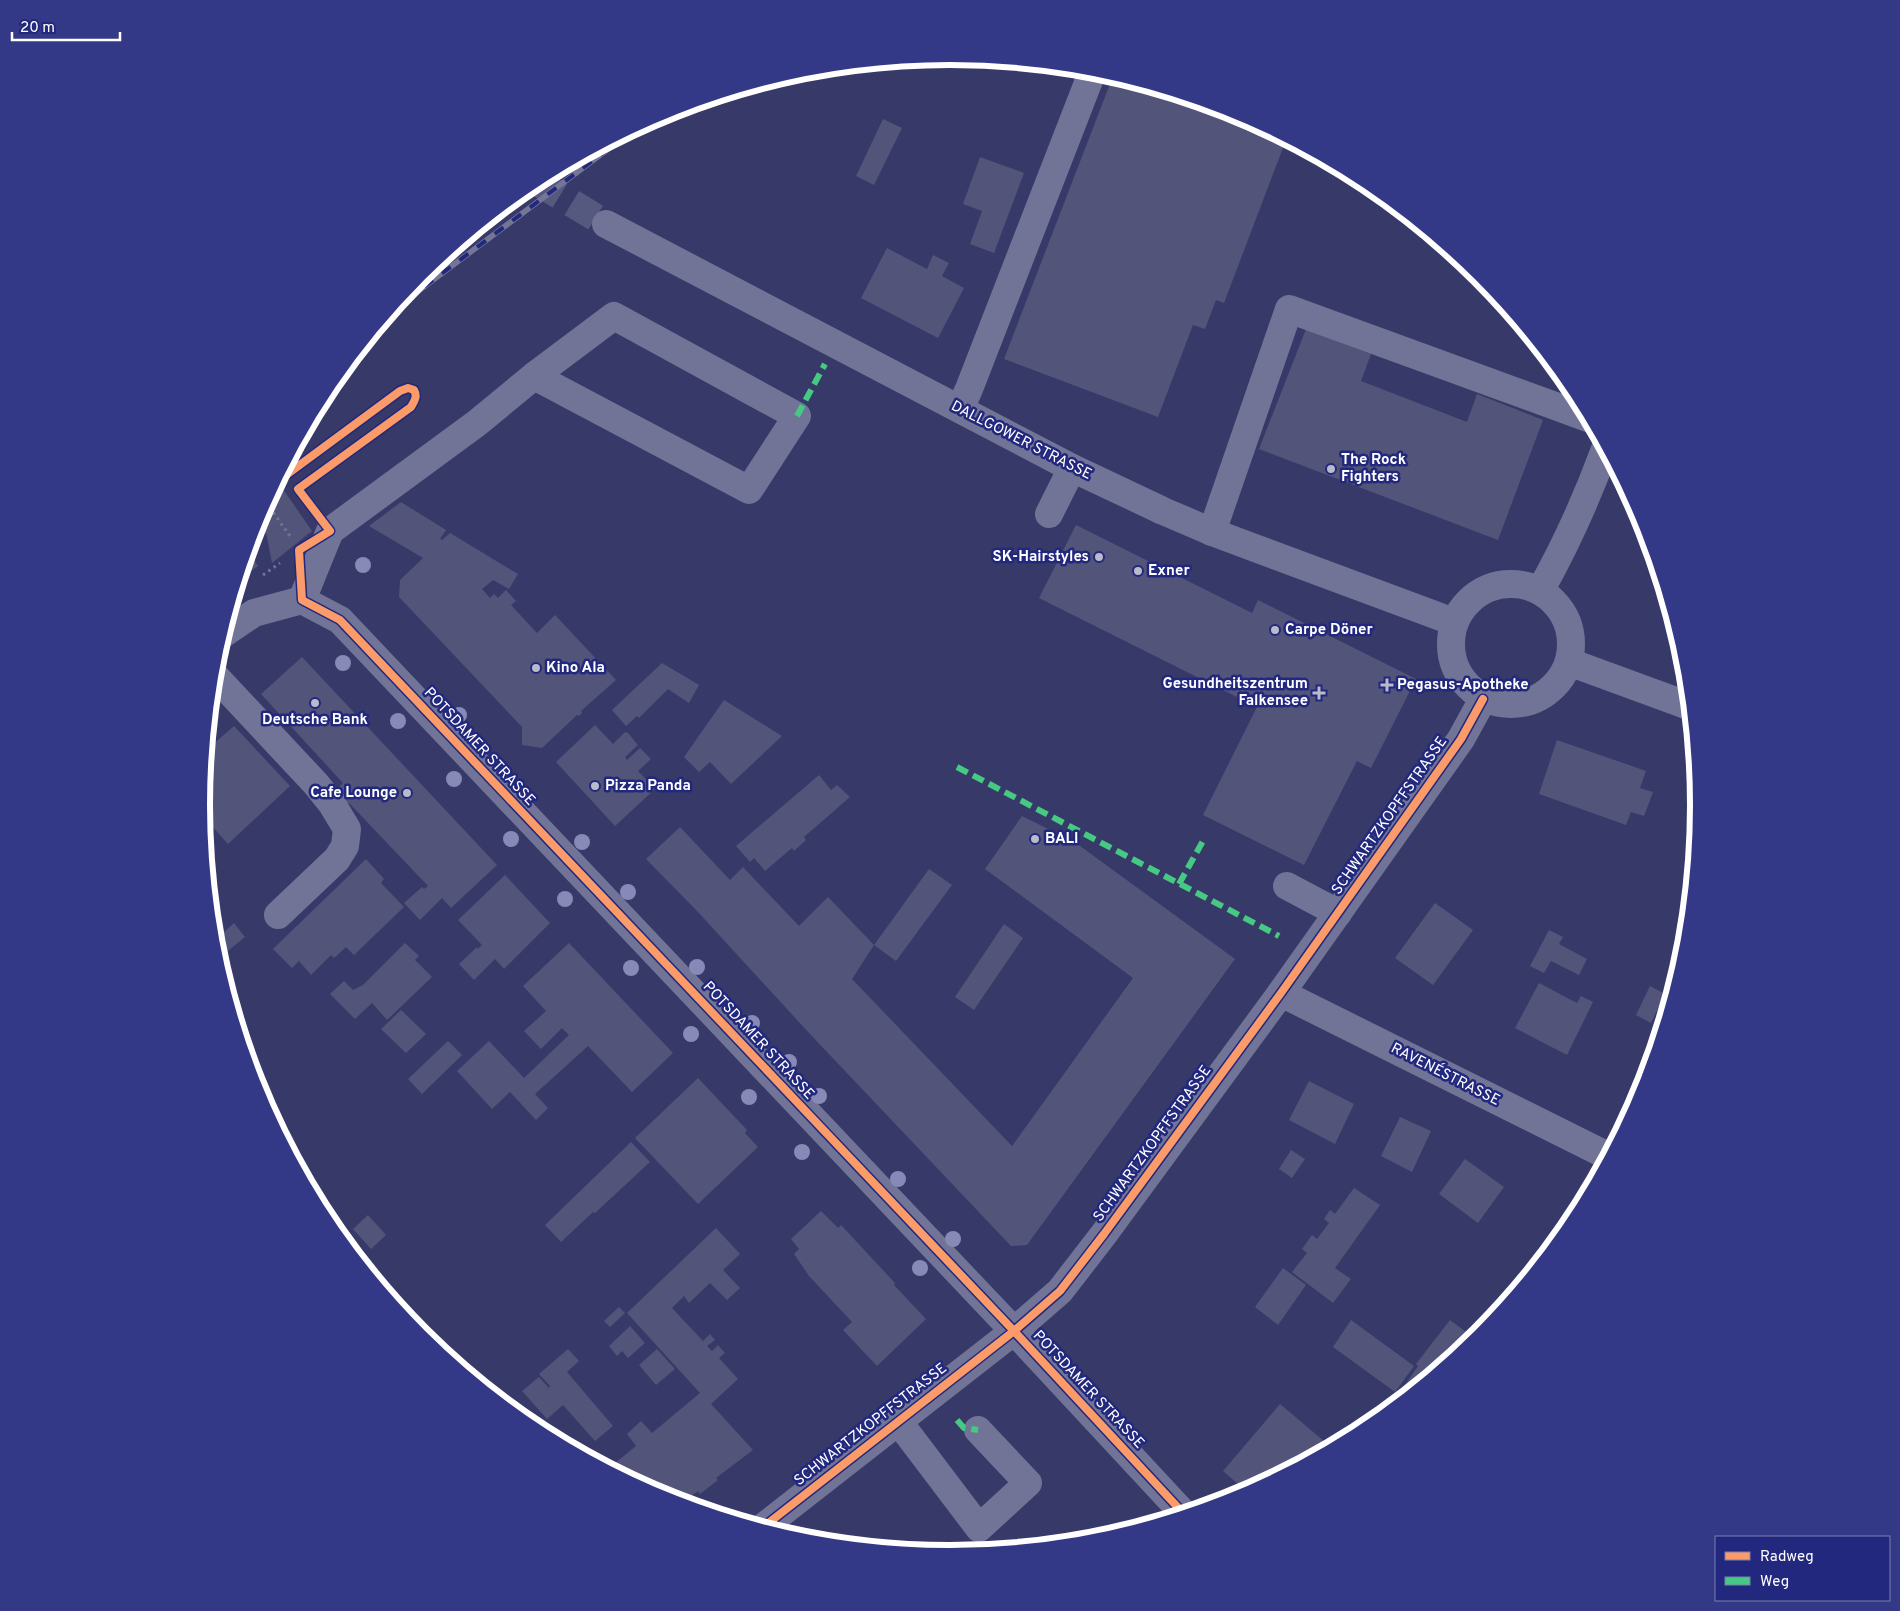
<svg xmlns="http://www.w3.org/2000/svg" width="1900" height="1611" font-family="Overpass,sans-serif">
<rect width="100%" height="100%" fill="#373a68"/>
<g fill="#52547a">
<polygon points="1113,76 1237,113 1286,140 1224,303 1216,300 1205,329 1193,325 1158,417 1004,359"/>
<polygon points="883,119 902,128 874,185 856,176"/>
<polygon points="980,157 1024,173 994,253 970,244 982,211 963,204"/>
<polygon points="887,248 927,269 933,255 949,263 942,276 964,288 938,338 861,298"/>
<polygon points="1306,329 1371,354 1361,381 1467,422 1477,394 1543,420 1498,540 1259,449"/>
<polygon points="278,482 312,531 272,563 267,537 259,517"/>
<polygon points="401,502 446,530 440,539 442,540 450,533 518,574 509,589 493,580 482,589 490,598 494,594 498,598 506,590 516,601 511,605 537,633 555,615 616,680 581,711 582,713 579,716 577,715 542,748 522,745 522,727 399,597 400,580 423,558 369,526"/>
<polygon points="1076,525 1252,613 1258,600 1416,679 1371,768 1357,761 1304,865 1203,815 1257,707 1039,598"/>
<polygon points="248,552 258,566 239,580"/>
<polygon points="302,657 497,865 451,908 442,898 420,920 404,903 422,887 424,889 428,886 349,803 345,806 332,793 343,783 261,694"/>
<polygon points="662,663 699,685 689,703 668,689 639,718 637,716 626,726 612,710"/>
<polygon points="724,700 782,736 731,784 710,762 699,772 684,757"/>
<polygon points="209,719 215,725 211,729 210,747 234,726 290,786 228,844 202,815 201,805 206,750 209,748 206,748"/>
<polygon points="595,725 613,744 625,732 628,733 638,745 625,757 627,760 640,748 651,759 638,771 655,789 615,826 556,762"/>
<polygon points="1557,740 1646,771 1640,788 1653,792 1644,816 1631,812 1626,825 1539,794"/>
<polygon points="819,775 831,790 837,785 850,797 804,837 806,840 794,851 792,848 765,871 754,858 750,862 736,846"/>
<polygon points="1022,816 1076,843 1235,959 1027,1245 1011,1246 809,1033 697,911 646,859 680,827 730,880 743,867 799,926 828,897 874,945 852,979 1012,1146 1133,978 985,869"/>
<polygon points="366,859 384,879 381,883 404,907 354,955 346,947 334,958 331,955 311,975 299,961 292,968 273,949"/>
<polygon points="929,869 952,885 896,961 874,945"/>
<polygon points="505,875 550,923 504,969 495,959 474,980 459,964 477,947 478,949 482,945 458,920"/>
<polygon points="1435,903 1473,930 1433,985 1395,958"/>
<polygon points="1689,910 1687,931 1687,932 1680,929"/>
<polygon points="234,923 245,937 224,954 214,941"/>
<polygon points="1004,924 1023,938 974,1010 955,997"/>
<polygon points="1549,930 1563,937 1559,944 1587,959 1579,975 1551,961 1544,973 1530,966"/>
<polygon points="405,943 419,956 415,960 432,977 387,1020 372,1003 355,1019 330,994 344,981 353,990 363,985"/>
<polygon points="569,943 673,1053 632,1092 588,1046 535,1094 548,1108 536,1120 510,1092 492,1109 457,1071 489,1041 524,1078 569,1035 562,1028 541,1049 524,1031 546,1011 523,986"/>
<polygon points="1539,983 1577,1003 1581,996 1593,1002 1567,1055 1515,1028"/>
<polygon points="1650,986 1665,994 1651,1023 1636,1015"/>
<polygon points="401,1010 426,1034 406,1053 381,1029"/>
<polygon points="448,1041 462,1055 422,1094 408,1079"/>
<polygon points="698,1078 747,1130 745,1133 758,1147 698,1204 635,1138"/>
<polygon points="1309,1081 1354,1104 1335,1144 1289,1120"/>
<polygon points="1400,1117 1431,1131 1412,1172 1381,1156"/>
<polygon points="631,1142 650,1162 595,1213 593,1212 561,1242 545,1225"/>
<polygon points="1291,1150 1305,1159 1292,1178 1279,1169"/>
<polygon points="1465,1159 1504,1187 1478,1223 1439,1194"/>
<polygon points="1354,1188 1380,1205 1335,1268 1351,1279 1333,1303 1292,1272 1307,1253 1302,1249 1312,1235 1317,1239 1329,1223 1324,1219 1330,1210 1335,1214"/>
<polygon points="821,1211 838,1228 841,1225 895,1283 894,1285 926,1319 877,1366 843,1330 852,1322 809,1276 794,1254 799,1249 791,1239"/>
<polygon points="368,1215 386,1235 371,1249 353,1229"/>
<polygon points="716,1228 740,1254 723,1270 740,1288 727,1300 710,1283 689,1303 684,1296 672,1308 703,1341 710,1334 715,1340 707,1346 712,1351 718,1345 725,1353 719,1358 738,1379 711,1404 753,1450 716,1478 718,1480 700,1494 698,1491 682,1503 663,1498 626,1478 614,1464 636,1446 627,1434 641,1421 652,1433 700,1393 627,1313"/>
<polygon points="1283,1268 1306,1285 1278,1325 1255,1307"/>
<polygon points="619,1307 625,1313 610,1327 604,1321"/>
<polygon points="1351,1320 1414,1366 1395,1392 1333,1347"/>
<polygon points="1450,1320 1474,1338 1469,1344 1409,1393 1403,1388 1418,1366 1416,1364"/>
<polygon points="630,1326 645,1343 628,1358 622,1351 617,1356 609,1346"/>
<polygon points="568,1349 579,1361 567,1372 613,1426 595,1441 563,1405 547,1419 522,1391 539,1377 549,1388 550,1386 539,1374"/>
<polygon points="657,1349 675,1369 656,1385 639,1365"/>
<polygon points="1280,1404 1331,1447 1247,1492 1223,1471"/>
</g>
<g fill="none" stroke-linecap="round" stroke-linejoin="round">
<polyline stroke="#55587f" stroke-width="28" stroke-dasharray="28 14" stroke-linecap="butt" points="536,181 606,224"/>
<g stroke="#717497" stroke-width="3" stroke-dasharray="2.5 4" stroke-linecap="butt">
<polyline points="266,502 292,539"/>
<polyline points="263,575 280,563"/>
</g>
<g stroke="#717497" stroke-width="28">
<polyline points="606,224 1072,468 1163,511 1212,532 1454,622"/>
<polyline points="960,409 969,389 1093,70"/>
<polyline points="1049,514 1072,468"/>
<polyline points="1212,532 1289,309 1588,418"/>
<circle cx="1511" cy="644" r="60"/>
<path d="M1540 591C1566 545 1587 498 1605 449"/>
<polyline points="302,600 340,620 1014,1331 1184,1514"/>
<polyline points="302,600 330,531 477,423 534,376 614,316 797,416 749,490 534,376"/>
<polyline points="223,634 254,613 302,600"/>
<polyline points="1569,662 1689,706"/>
<polyline points="214,675 316,784 332,804 347,829 345,846 337,859 278,915"/>
<polyline points="1287,886 1338,913"/>
<polyline points="1281,993 1608,1156"/>
<polyline points="898,1421 979,1528 1028,1483 978,1430"/>
<polyline points="762,1528 1014,1331 1060,1291 1104,1234 1281,993 1461,739 1483,699"/>
</g>
<defs>
<polyline id="rail" points="389,313 639,126"/>
</defs>
<use href="#rail" stroke="#737697" stroke-width="5.5"/>
<use href="#rail" stroke="#22287d" stroke-width="4" stroke-dasharray="11" stroke-linecap="butt"/>
<g stroke="#46c982" stroke-width="6" stroke-dasharray="12 6" stroke-linecap="butt">
<polyline points="797,416 825,364"/>
<polyline points="957,767 1279,936"/>
<polyline points="1179,884 1203,841"/>
<polyline points="957,1420 964,1428 978,1430"/>
</g>
<defs>
<g id="cycleway">
<path d="M278 481 400 391 408 388 414 390C418 397 414 401 411 407L298 489 330 531 299 550 302 600 340 620 1014 1331 1184 1514"/>
<polyline points="762,1528 1014,1331 1060,1291 1104,1234 1281,993 1461,739 1483,699"/>
</g>
</defs>
<use href="#cycleway" stroke="#22287d" stroke-width="11"/>
<use href="#cycleway" stroke="#fa9b69" stroke-width="8"/>
</g>
<g fill="#878ab6">
<circle cx="363" cy="565" r="8"/>
<circle cx="343" cy="663" r="8"/>
<circle cx="459" cy="715" r="8"/>
<circle cx="398" cy="721" r="8"/>
<circle cx="454" cy="779" r="8"/>
<circle cx="511" cy="839" r="8"/>
<circle cx="582" cy="842" r="8"/>
<circle cx="628" cy="892" r="8"/>
<circle cx="565" cy="899" r="8"/>
<circle cx="697" cy="967" r="8"/>
<circle cx="631" cy="968" r="8"/>
<circle cx="752" cy="1023" r="8"/>
<circle cx="691" cy="1034" r="8"/>
<circle cx="789" cy="1062" r="8"/>
<circle cx="819" cy="1096" r="8"/>
<circle cx="749" cy="1097" r="8"/>
<circle cx="802" cy="1152" r="8"/>
<circle cx="898" cy="1179" r="8"/>
<circle cx="953" cy="1239" r="8"/>
<circle cx="920" cy="1268" r="8"/>
</g>
<g fill="#b9baca" stroke="#22287d" stroke-width="2">
<circle cx="1331" cy="469" r="5"/>
<circle cx="1099" cy="557" r="5"/>
<circle cx="1138" cy="571" r="5"/>
<circle cx="1275" cy="630" r="5"/>
<circle cx="536" cy="668" r="5"/>
<path d="M1384.5 677.5h5v5h5v5h-5v5h-5v-5h-5v-5h5z"/>
<path d="M1316.5 685.5h5v5h5v5h-5v5h-5v-5h-5v-5h5z"/>
<circle cx="315" cy="703" r="5"/>
<circle cx="595" cy="786" r="5"/>
<circle cx="407" cy="793" r="5"/>
<circle cx="1035" cy="839" r="5"/>
</g>
<g text-anchor="middle" dominant-baseline="central" stroke-width="5" stroke-linejoin="round" paint-order="stroke">
<g font-size="15" fill="#fff" stroke="#22287d">
<text transform="translate(1021 441) rotate(27)">DALLGOWER STRASSE</text>
<text transform="translate(479 747) rotate(47)">POTSDAMER STRASSE</text>
<text transform="translate(1390 816) rotate(-55)">SCHWARTZKOPFFSTRASSE</text>
<text transform="translate(758 1041) rotate(47)">POTSDAMER STRASSE</text>
<text transform="translate(1445 1075) rotate(27)">RAVENÉSTRASSE</text>
<text transform="translate(1153 1144) rotate(-54)">SCHWARTZKOPFFSTRASSE</text>
<text transform="translate(1088 1390) rotate(47)">POTSDAMER STRASSE</text>
<text transform="translate(871 1425) rotate(-38)">SCHWARTZKOPFFSTRASSE</text>
</g>
<g font-size="15" font-weight="bold" fill="#fff" stroke="#22287d" text-anchor="start">
<text x="1341" y="460">The Rock<tspan x="1341" dy="17">Fighters</tspan></text>
<text x="1089" y="557" text-anchor="end">SK-Hairstyles</text>
<text x="1148" y="571">Exner</text>
<text x="1285" y="630">Carpe Döner</text>
<text x="546" y="668">Kino Ala</text>
<text x="1308" y="684" text-anchor="end">Gesundheitszentrum<tspan x="1308" dy="17">Falkensee</tspan></text>
<text x="1397" y="685">Pegasus-Apotheke</text>
<text x="315" y="720" text-anchor="middle">Deutsche Bank</text>
<text x="605" y="786">Pizza Panda</text>
<text x="397" y="793" text-anchor="end">Cafe Lounge</text>
<text x="1045" y="839">BALI</text>
</g>
</g>
<path d="M0 0H1900V1611H0ZM210 805a740 740 0 1 1 1480 0a740 740 0 1 1-1480 0Z" fill="#343987" fill-rule="evenodd"/>
<path fill="none" stroke="#fff" stroke-width="6" d="M210 805a740 740 0 1 1 1480 0a740 740 0 1 1-1480 0Z"/>
<rect x="1715" y="1536" width="175" height="65" fill="#22287d" stroke="#7a7eb1"/>
<rect x="1725" y="1552" width="25" height="8" fill="#fa9b69" stroke="#7a7eb1"/>
<text x="1760" y="1561" font-size="15" fill="#ffffff">Radweg</text>
<rect x="1725" y="1577" width="25" height="8" fill="#46c982" stroke="#7a7eb1"/>
<text x="1760" y="1586" font-size="15" fill="#ffffff">Weg</text>
<path d="M12 32v8h108v-8" fill="none" stroke="#ffffff" stroke-width="2.5"/>
<text x="20" y="32" font-size="15" fill="#ffffff" stroke="#22287d" stroke-width="4" paint-order="stroke">20 m</text>
</svg>
